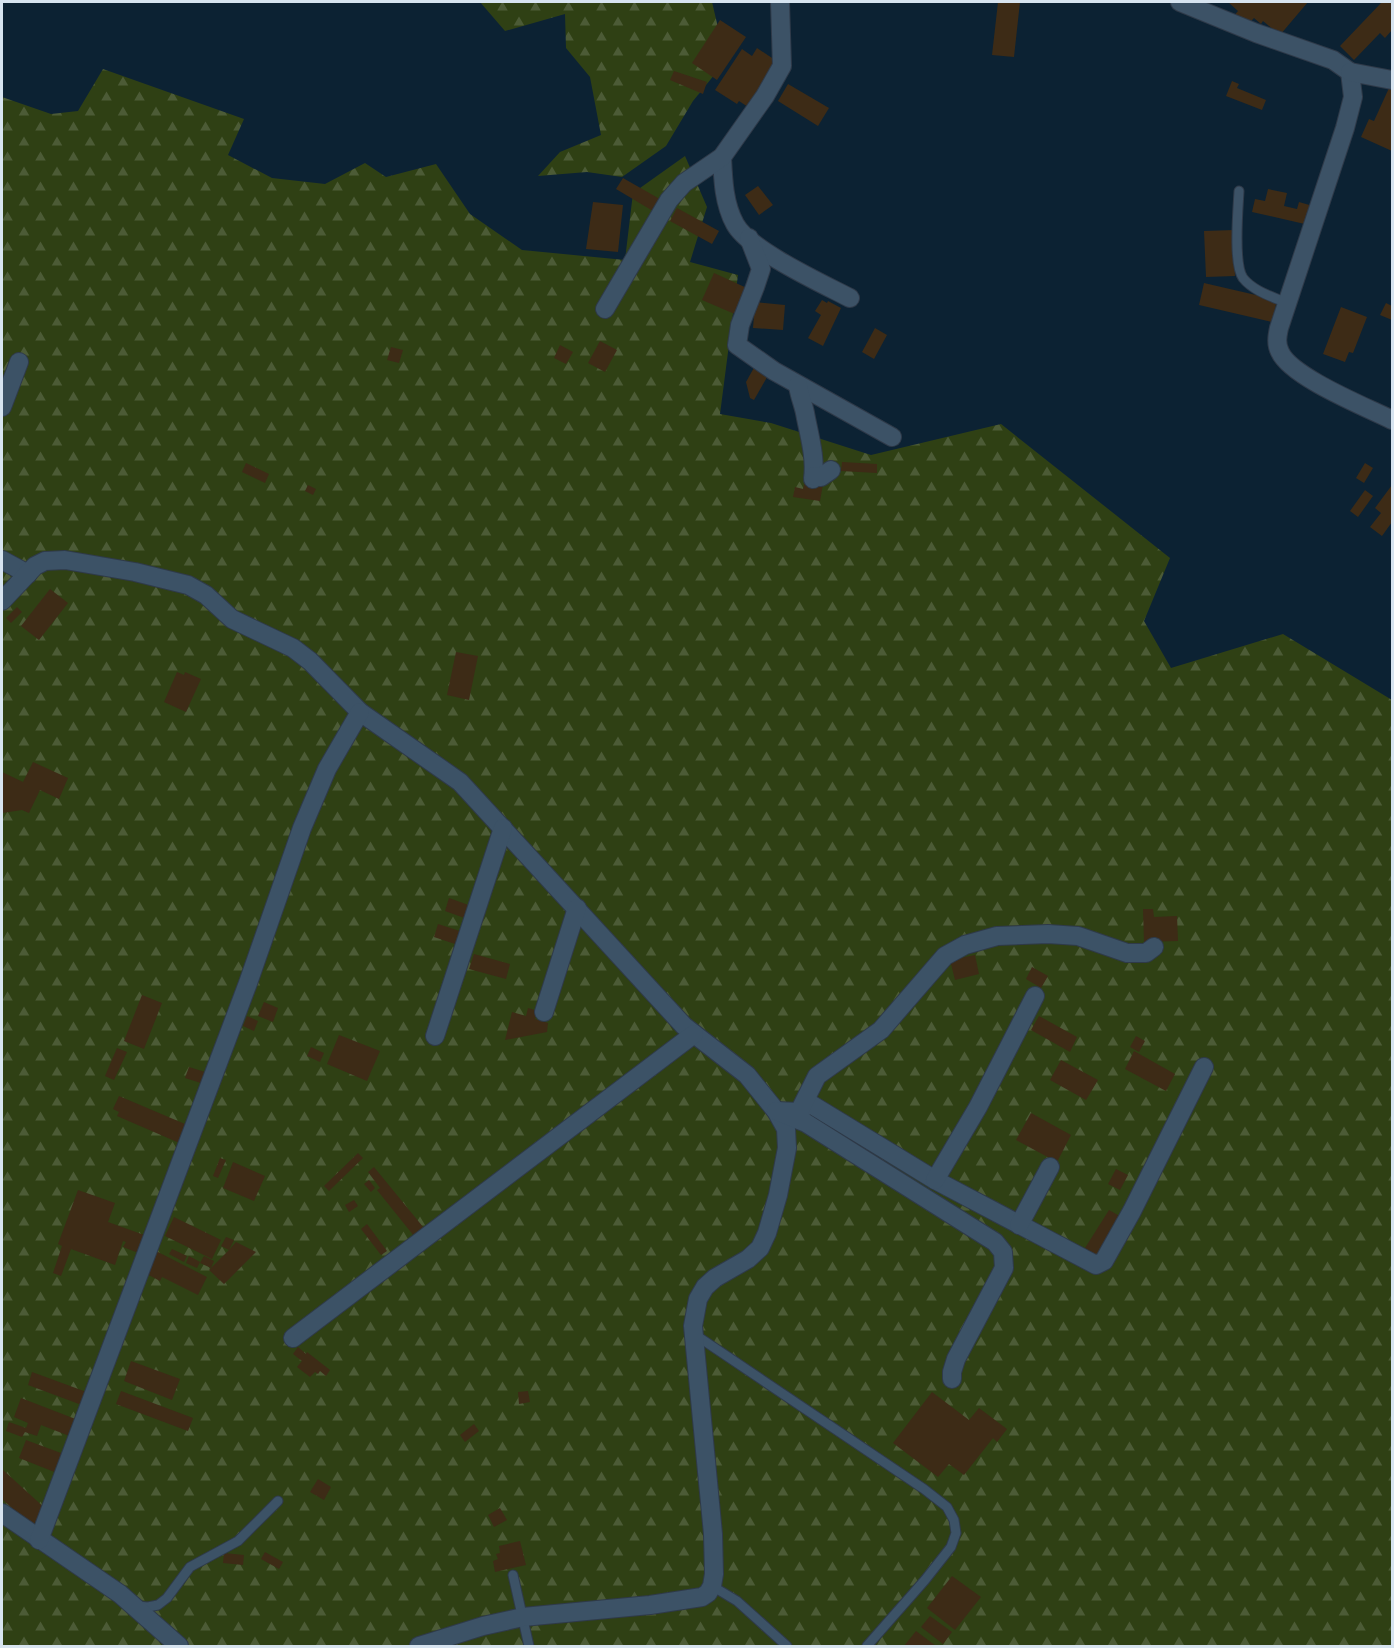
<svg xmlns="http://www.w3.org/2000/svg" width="1394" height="1648" font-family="'Asap Condensed',sans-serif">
<defs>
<pattern id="forest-firs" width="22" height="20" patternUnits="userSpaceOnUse" patternTransform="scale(1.5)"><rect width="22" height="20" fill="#2f4014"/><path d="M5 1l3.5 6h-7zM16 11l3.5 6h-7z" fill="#4c5b36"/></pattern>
</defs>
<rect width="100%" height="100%" fill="#0c2233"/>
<g fill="url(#forest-firs)">
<polygon points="480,2 712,2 720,36 715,74 693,101 666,146 622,177 587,172 538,176 560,152 601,135 590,77 566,48 565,14 505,31"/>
<polygon points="103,69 244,119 228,155 272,178 325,184 365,163 386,177 436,164 470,214 522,250 625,260 633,193 685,156 707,207 690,262 738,275 720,414 771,423 871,455 1001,424 1170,558 1144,621 1171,668 1283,634 1392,700 1392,1646 2,1646 2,97 51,114 78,111"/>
</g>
<g fill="#3d2b16">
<polygon points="998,2 1020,2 1014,57 992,55"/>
<polygon points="1228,2 1308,2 1280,35 1263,21 1261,24 1254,18 1244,28 1232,18 1238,11"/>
<polygon points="1382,2 1392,2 1392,30 1385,38 1380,33 1354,60 1340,46"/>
<polygon points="720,20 746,37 717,80 692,63"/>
<polygon points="757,48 781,64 751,109 739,101 737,104 715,90 742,49 752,56"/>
<polygon points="674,71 707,82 703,94 670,80"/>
<polygon points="1232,81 1239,84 1237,88 1266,100 1262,110 1226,96"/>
<polygon points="788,84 829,108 818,126 778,101"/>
<polygon points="1389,88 1392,90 1392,151 1361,137 1369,119 1374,121"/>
<polygon points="623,178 665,202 658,214 616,189"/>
<polygon points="758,186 773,205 759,215 745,195"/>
<polygon points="1268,189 1287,193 1284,206 1297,209 1299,202 1313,206 1309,225 1252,212 1255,199 1265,201"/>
<polygon points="593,202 623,205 618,252 586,249"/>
<polygon points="677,208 719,231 712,244 670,221"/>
<polygon points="1234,230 1235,276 1206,277 1204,231"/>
<polygon points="714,273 749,289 737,315 702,300"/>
<polygon points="1204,283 1277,300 1272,322 1199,305"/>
<polygon points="822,300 827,303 828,301 841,308 823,346 808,338 821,315 815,311"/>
<polygon points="755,302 785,305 783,330 753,328"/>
<polygon points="1386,303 1392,306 1392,320 1380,315"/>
<polygon points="1341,307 1367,317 1353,353 1349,352 1345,362 1323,354"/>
<polygon points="875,328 887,335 874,359 862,352"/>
<polygon points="600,341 617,350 605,372 588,363"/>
<polygon points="560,345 573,352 566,364 554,358"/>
<polygon points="391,347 403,350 399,363 387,360"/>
<polygon points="756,364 770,372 754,400 750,398 746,382"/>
<polygon points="842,462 877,464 877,473 841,471"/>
<polygon points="246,463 269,474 265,483 242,472"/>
<polygon points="1365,463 1373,468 1364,483 1356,478"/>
<polygon points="805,481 823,484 820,501 793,497 795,487 803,489"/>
<polygon points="308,485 316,489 313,495 305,491"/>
<polygon points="1392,485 1392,522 1382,536 1370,527 1381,513 1375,508"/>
<polygon points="1365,490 1373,496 1358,517 1350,511"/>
<polygon points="50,589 68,603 39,640 21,626"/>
<polygon points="17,607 22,612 11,623 6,618"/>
<polygon points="456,652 478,656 469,700 447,695"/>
<polygon points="177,672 184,675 185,672 201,679 186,712 164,702"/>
<polygon points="33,762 68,778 59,799 40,790 29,813 22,810 2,813 2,772 23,782"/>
<polygon points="449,898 474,907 470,920 445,911"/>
<polygon points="1143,909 1153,909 1154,917 1177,916 1178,941 1144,942"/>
<polygon points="438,924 469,934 464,947 434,937"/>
<polygon points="474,954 510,964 506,979 469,969"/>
<polygon points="975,955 979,974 955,980 950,960"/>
<polygon points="1032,967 1048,976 1041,988 1026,979"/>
<polygon points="142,995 162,1003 144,1049 124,1041"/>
<polygon points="264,1002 278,1008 273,1022 258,1016"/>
<polygon points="528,1008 538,1011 535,1019 548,1023 547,1032 505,1040 512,1012 526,1016"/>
<polygon points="247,1016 258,1021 254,1031 243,1026"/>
<polygon points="1039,1016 1077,1037 1070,1052 1031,1030"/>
<polygon points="339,1035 380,1051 367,1081 327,1064"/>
<polygon points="1136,1036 1145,1041 1139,1052 1130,1047"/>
<polygon points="311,1047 324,1053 320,1062 307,1056"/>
<polygon points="117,1048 127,1052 114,1080 105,1076"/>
<polygon points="1134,1051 1175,1074 1166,1091 1125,1069"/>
<polygon points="1061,1060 1098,1080 1086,1100 1050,1080"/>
<polygon points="189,1067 205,1072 201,1083 185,1078"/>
<polygon points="119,1096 192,1127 184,1145 117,1116 119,1112 113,1109"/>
<polygon points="1031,1113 1071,1135 1057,1162 1016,1140"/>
<polygon points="358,1153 363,1158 329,1191 324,1186"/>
<polygon points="220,1158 226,1160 218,1178 213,1176"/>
<polygon points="233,1162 265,1176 254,1201 223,1188"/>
<polygon points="374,1167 428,1233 418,1241 377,1190 380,1188 368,1172"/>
<polygon points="1116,1169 1128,1175 1120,1190 1108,1184"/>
<polygon points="369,1180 375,1188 371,1192 364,1184"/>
<polygon points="78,1190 115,1203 108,1222 147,1236 141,1254 123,1247 126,1242 123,1241 115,1265 71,1249 61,1276 53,1273 62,1246 58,1244"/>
<polygon points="354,1200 358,1206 349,1212 345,1205"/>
<polygon points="1109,1210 1125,1219 1100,1258 1085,1248"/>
<polygon points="174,1217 221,1240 212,1259 165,1236"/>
<polygon points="367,1224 387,1251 381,1255 361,1229"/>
<polygon points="226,1237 234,1240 229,1250 236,1242 256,1252 224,1284 209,1270 229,1250 221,1246"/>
<polygon points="172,1249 187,1256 184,1262 169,1254"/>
<polygon points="156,1251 207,1277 198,1295 162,1277 160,1281 145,1273"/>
<polygon points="189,1256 200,1262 197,1268 186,1263"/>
<polygon points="204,1256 214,1261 211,1268 200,1263"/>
<polygon points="298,1347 306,1354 307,1352 330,1370 326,1376 320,1371 318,1374 315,1372 310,1377 297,1367 302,1361 293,1354"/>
<polygon points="131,1361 180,1379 172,1400 124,1381"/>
<polygon points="32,1372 92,1394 87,1407 28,1385"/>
<polygon points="121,1391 193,1418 188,1431 116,1404"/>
<polygon points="528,1391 530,1402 519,1404 518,1392"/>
<polygon points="932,1392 969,1420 979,1408 1007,1429 997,1442 993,1438 964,1475 949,1464 938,1477 893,1443"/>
<polygon points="21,1398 78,1420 72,1437 41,1425 37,1436 25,1432 22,1437 6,1431 9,1422 26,1428 28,1423 14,1417"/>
<polygon points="474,1424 479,1431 465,1442 460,1435"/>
<polygon points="26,1440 69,1456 62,1475 19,1458"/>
<polygon points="3,1470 47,1510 32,1526 2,1499"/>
<polygon points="318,1479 331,1487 324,1500 310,1492"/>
<polygon points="500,1508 507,1520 494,1527 488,1515"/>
<polygon points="520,1541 526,1565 495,1572 493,1561 498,1559 496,1554 500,1553 499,1546"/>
<polygon points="265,1552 283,1562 279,1569 261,1559"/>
<polygon points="224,1553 244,1555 243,1565 223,1563"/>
<polygon points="952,1576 981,1597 955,1630 927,1608"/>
<polygon points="930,1616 952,1632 943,1644 921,1627"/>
<polygon points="916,1631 936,1646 904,1646"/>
</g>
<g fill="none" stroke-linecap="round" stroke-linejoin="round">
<defs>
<g id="lane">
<path d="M1239 191C1238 210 1233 264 1243 278 1253 291 1273 297 1287 303"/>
<polyline points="694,1334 924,1489 947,1507 954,1520 956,1533 951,1547 925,1580 867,1646"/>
<polyline points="513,1575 529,1646"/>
<polyline points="712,1586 737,1601 787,1646"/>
<polyline points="137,1606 148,1607 158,1605 167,1598 190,1567 238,1541 278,1501"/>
</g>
<g id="street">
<path d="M1180 2 1256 33 1333 60 1350 72 1353 97 1345 128 1279 328C1277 337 1276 344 1280 352 1291 377 1366 407 1392 420"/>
<polyline points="1350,72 1392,80"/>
<path d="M722 157C723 180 724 204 735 224 749 250 823 284 850 298"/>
<polyline points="749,238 761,269 755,287 740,325 737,345 774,371 892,437"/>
<polyline points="605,309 669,200 684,183 722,157 765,96 782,66 780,2"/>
<path d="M798 385C799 395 803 403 805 413 809 435 816 457 813 479"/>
<polyline points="2,407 19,362"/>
<polyline points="814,476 821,477 831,470"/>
<polyline points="2,560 28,574"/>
<polyline points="2,601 35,566 45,561 65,560 135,572 188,585 206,595 232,619 293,648 310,661 360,712 460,782 684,1026 747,1075 776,1111 786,1129 787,1148 778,1195 767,1233 760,1248 748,1259 715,1278 705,1287 698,1299 693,1326 713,1534 714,1574 712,1586 708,1593 702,1597 650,1605 523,1617 483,1626 419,1646"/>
<polyline points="544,1012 577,908"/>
<polyline points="435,1036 503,828"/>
<polyline points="799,1112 809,1103 935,1180 1096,1265 1104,1261 1132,1211 1204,1067"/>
<polyline points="935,1180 978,1107 1035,996"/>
<polyline points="1019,1225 1050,1167"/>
<polyline points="293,1338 694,1034"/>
<polyline points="952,1379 952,1372 956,1359 1004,1268 1003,1252 995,1242 806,1123 776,1111 799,1112 817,1076 881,1030 945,956 965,945 997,936 1048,934 1078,936 1127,953 1146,953 1154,947"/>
<polyline points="2,1513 120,1594 179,1646"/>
<polyline points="39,1540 248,983 302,828 327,769 360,712"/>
</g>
</defs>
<use href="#lane" stroke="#2f3a49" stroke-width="11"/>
<use href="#street" stroke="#2f3a49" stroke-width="20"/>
<use href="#lane" stroke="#3c5266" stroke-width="9"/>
<use href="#street" stroke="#3c5266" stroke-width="18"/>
</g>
<rect width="1394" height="1648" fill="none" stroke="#d7e4f0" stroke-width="6"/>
</svg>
